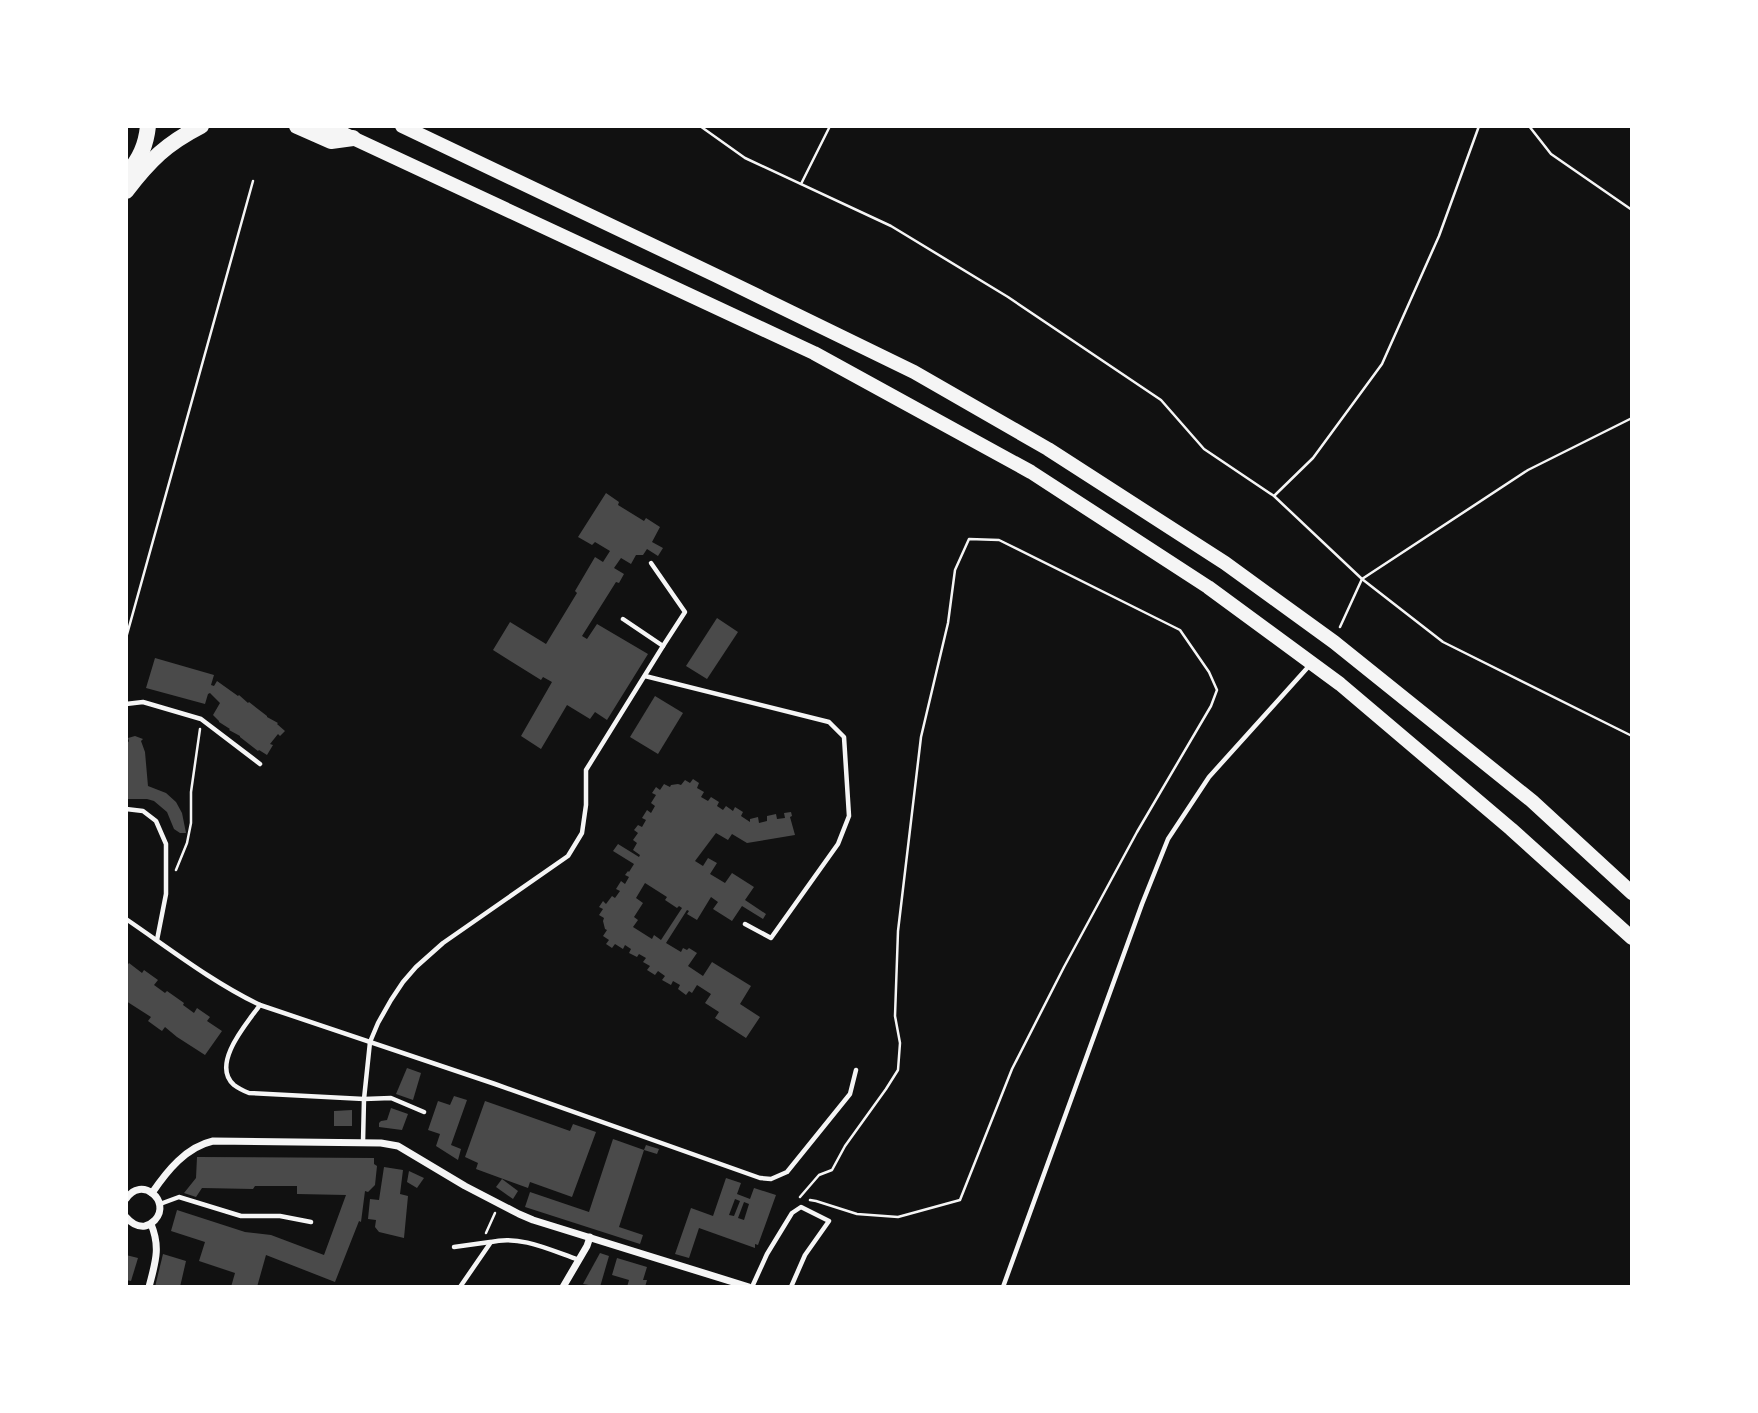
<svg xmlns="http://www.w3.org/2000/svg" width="1758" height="1413" font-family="Commissioner,sans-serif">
<rect width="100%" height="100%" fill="#111"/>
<g fill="#4a4a4a" fill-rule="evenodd">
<polygon points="606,493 619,502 618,505 644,521 646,518 660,527 652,542 663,548 658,556 647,549 643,555 636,555 631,564 621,558 614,568 624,574 619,583 616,582 582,636 587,639 597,624 648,654 607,720 595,712 590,719 567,705 541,749 521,736 552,682 543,677 541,680 493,650 510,622 546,644 577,593 575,591 595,557 603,562 610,551 595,542 592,545 578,537"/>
<polygon points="717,618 738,632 707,679 686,666"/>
<polygon points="155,658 214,675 211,685 214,686 217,681 238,696 239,695 248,703 249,702 267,716 267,717 278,723 277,724 285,731 280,736 278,734 270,744 273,745 267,755 259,750 258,751 240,737 240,736 229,730 230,729 219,722 219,721 213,715 220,703 210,693 208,694 205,704 146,688"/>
<polygon points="655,696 683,713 658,754 630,737"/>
<polygon points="135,736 143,739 141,741 145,752 148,786 166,793 176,802 182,813 186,833 180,833 174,829 167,812 154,801 147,799 126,799 126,745 129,741 128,738"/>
<path d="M693 779 699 783 697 788 704 792 701 797 708 801 711 797 719 802 717 806 723 810 726 806 733 811 735 807 743 812 741 816 750 822V819L758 817 759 823 767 821V816L776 814 777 819 785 818 784 813 791 812 792 816 790 817 795 835 747 843 732 834 728 840 716 833 695 861 703 866 708 858 717 863 710 874 725 883 732 873 754 887 745 900 766 914 763 919 742 906 732 921 713 909 718 902 711 897 697 920 687 914 689 911 687 910 666 943 681 952 683 948 687 950 689 948 697 953 688 966 703 976 712 962 751 986 740 1004 760 1017 746 1038 715 1018 719 1012 705 1003 711 994 697 985 692 993 689 991 686 995 678 989 680 985 673 981 671 985 662 980 665 976 658 971 655 975 647 970 650 966 643 962 646 958 639 954 637 957 629 953 631 949 625 945 623 949 615 944 612 948 606 944 609 940 603 936 607 930 605 929 603 921 604 918 599 915 603 909 599 907 603 901 606 904 612 896 615 898 620 891 616 889 621 881 625 884 629 877 625 875 628 871 629 872 634 864 613 851 618 844 639 857 640 855 633 850 637 843 633 840 638 833 634 830 638 825 642 827 646 820 642 818 647 810 651 813 655 806 651 803 656 795 652 793 656 787 660 790 664 784 670 787 671 785 678 784 681 785 685 780 690 783ZM645 883 667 897 665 900 677 908 679 906 682 908 661 940 654 935 652 939 633 927 638 920 634 917 643 903 636 898Z"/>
<polygon points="129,963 142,973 144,970 158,980 154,985 165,993 167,991 184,1003 183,1005 194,1013 197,1008 210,1017 207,1021 222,1031 205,1055 177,1037 165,1027 162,1031 159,1029 148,1021 151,1017 126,1001 126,967"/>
<polygon points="407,1068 421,1073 413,1100 396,1094"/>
<polygon points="454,1096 467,1100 451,1145 461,1149 458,1160 436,1146 440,1134 428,1130 438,1101 450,1105"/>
<polygon points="485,1101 570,1131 573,1124 596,1132 572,1197 530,1182 528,1188 476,1169 478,1163 465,1157"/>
<polygon points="391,1108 408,1114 402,1130 379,1127 379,1123 381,1121 387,1120"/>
<polygon points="352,1110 352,1126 334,1126 334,1111"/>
<polygon points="613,1139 644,1150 646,1145 659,1149 657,1154 644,1150 619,1227 643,1235 640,1244 525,1207 530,1192 589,1212"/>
<polygon points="197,1157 374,1158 374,1164 377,1166 375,1185 368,1192 365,1191 361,1222 359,1221 335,1282 266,1255 257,1287 231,1287 235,1273 199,1261 205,1242 171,1231 177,1210 245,1232 271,1235 324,1255 346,1195 297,1194 297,1186 255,1186 253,1189 202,1188 196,1197 184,1193 196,1178"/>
<polygon points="384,1167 403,1170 400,1194 408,1196 404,1238 379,1232 375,1227 376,1220 368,1219 370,1199 379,1200"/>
<polygon points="409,1171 424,1178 417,1188 407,1182"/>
<path d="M726 1178 741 1183 737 1194 750 1199 754 1188 776 1195 758 1245 755 1244V1248L699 1228 689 1258 675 1254 691 1208 713 1216ZM735 1199 740 1201 734 1216 729 1215ZM744 1202 749 1204 744 1220 738 1218Z"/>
<polygon points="502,1179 518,1191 513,1199 496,1187"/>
<polygon points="600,1253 609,1256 600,1287 583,1284"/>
<polygon points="163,1254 186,1261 180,1287 155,1287"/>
<polygon points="126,1255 138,1258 131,1281 126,1280"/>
<polygon points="617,1258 647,1267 643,1280 647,1280 645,1287 627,1287 629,1280 612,1275"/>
</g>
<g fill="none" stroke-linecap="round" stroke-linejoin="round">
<g stroke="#f5f5f5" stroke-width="2.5">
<polyline points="700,126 745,158 891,226 1008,297 1161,400 1204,449 1274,496 1362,579 1443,642 1632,736"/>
<polyline points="1529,126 1551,154 1632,210"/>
<polyline points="801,184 830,126"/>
<polyline points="1275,495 1313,458 1382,364 1439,236 1479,126"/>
<polyline points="1340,627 1362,579 1528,470 1632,418"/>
<polyline points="126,638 253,181"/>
<polyline points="176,870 187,843 191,823 191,792 200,729"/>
<polyline points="800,1197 819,1175 832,1170 845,1146 886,1089 898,1070 900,1043 895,1016 898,931 921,737 948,623 955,570 969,539 999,540 1180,630 1209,672 1217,690 1211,706 1137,832 1064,967 1012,1069 960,1200 898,1217 857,1214 816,1201 810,1200"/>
<polyline points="486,1233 495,1213"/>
</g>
<g stroke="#f5f5f5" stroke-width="4.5">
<polyline points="651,563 685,612 663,646"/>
<polyline points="645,676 829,722 844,737 849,816 838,844 771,938 745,924"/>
<polyline points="126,704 143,702 201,719 260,764"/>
<polyline points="126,809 143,811 156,821 166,844 166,894 157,940"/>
<path d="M126 919C170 949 212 982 260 1005L495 1084 760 1178 771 1179 787 1172 850 1094 856 1070"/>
<path d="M260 1005C248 1022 210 1064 234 1085 238 1088 244 1091 249 1093L364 1099 391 1098 424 1112"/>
<polyline points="363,1142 364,1099 370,1042 378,1023 391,1000 403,982 416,967 443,943 568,856 582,833 586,805 586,770 663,646 623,619"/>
<polyline points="160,1204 179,1197 241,1216 280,1216 311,1222"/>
<polyline points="454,1247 490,1242"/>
<path d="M460 1287 491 1242C521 1235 550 1250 579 1260"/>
<polyline points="752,1287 767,1254 792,1213 801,1207 829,1221 805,1255 791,1287"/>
<polyline points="1003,1287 1142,904 1168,839 1209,777 1309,666"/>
</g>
<g stroke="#f5f5f5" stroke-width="7">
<path d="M152 1193C167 1171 186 1147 213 1141L381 1143 398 1146 465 1186 519 1214 533 1220 749 1287"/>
<path d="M126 1199C141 1175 172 1201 155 1220 152 1223 149 1225 145 1226 137 1227 131 1223 126 1217"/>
<path d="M149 1287C155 1263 161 1248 151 1224"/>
<polyline points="563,1287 587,1246 590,1237"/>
</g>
<g stroke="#f5f5f5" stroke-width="14">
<polyline points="327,126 814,353 1031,472 1208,587 1340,684 1511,829 1632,938"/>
<polyline points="402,126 717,276 914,372 1048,449 1225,563 1334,642 1532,801 1632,893"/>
</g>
<g stroke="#f5f5f5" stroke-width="16">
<polyline points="297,126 331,141 353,138"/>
<path d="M127 174C140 159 146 145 148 126"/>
<path d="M126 191C150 160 166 144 201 126"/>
</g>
</g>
<rect width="1758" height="1413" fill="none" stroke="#ffffff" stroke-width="256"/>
</svg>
